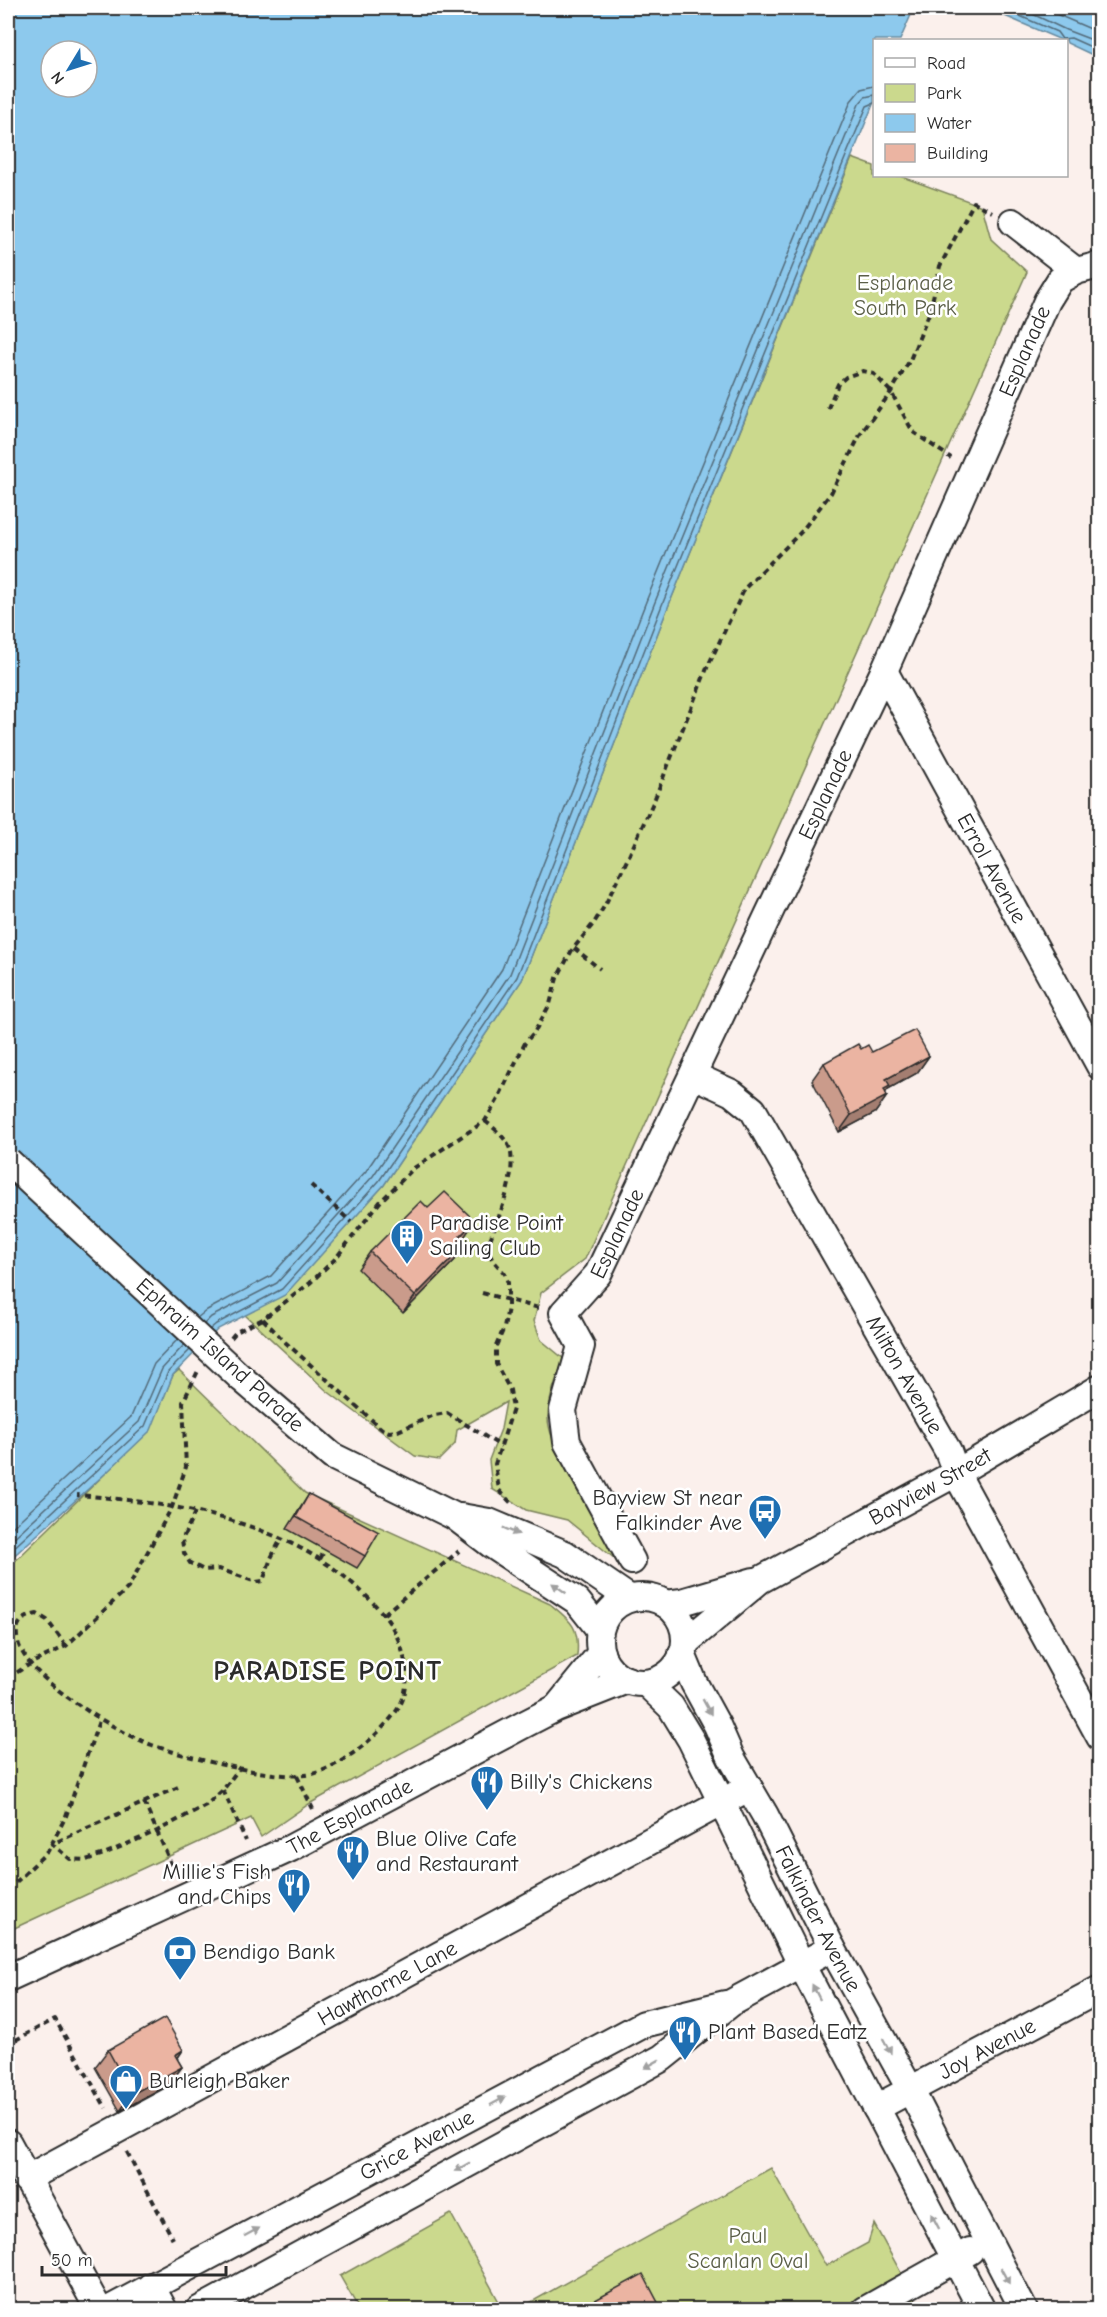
<svg xmlns="http://www.w3.org/2000/svg" width="1107" height="2317" font-family="'Comic Neue',sans-serif">
<rect width="100%" height="100%" fill="#fbf0ec"/>
<filter id="ink" filterUnits="userSpaceOnUse"><feTurbulence type="fractalNoise" baseFrequency=".0167" numOctaves="2"/><feDisplacementMap in="SourceGraphic" scale="12" xChannelSelector="R" yChannelSelector="G"/><feConvolveMatrix kernelMatrix="1 2 1 2 8 2 1 2 1" color-interpolation-filters="sRGB"/></filter>
<g filter="url(#ink)">
<g fill="#cbd98d" stroke="#7b825c" stroke-width="1.5">
<path d="M852 158 874 166V176H900L982 206 991 239 1027 272 585 1259 541 1293 534 1321 541 1340 564 1359C557 1377 549 1396 548 1416 546 1446 603 1533 620 1563L567 1520 526 1510 492 1489 489 1460 501 1429 506 1402 457 1430 455 1444 439 1460 415 1456 327 1391 245 1315 285 1294 384 1185 522 980 668 607Z"/>
<path d="M179 1370 305 1493 550 1604C571 1621 580 1627 577 1656L309 1804 261 1837 251 1818 8 1931V1568L150 1430 173 1375Z"/>
<polygon points="771,2168 826,2266 868,2243 874,2224 921,2309 517,2310"/>
<polygon points="451,2214 503,2309 359,2309 340,2276"/>
</g>
<g fill="#8dc9ed" stroke="#668a9f" stroke-width="1.5" fill-rule="evenodd">
<path d="M8 8H914L900 40H874V102L668 607 522 980 384 1185 285 1295 218 1329 173 1375 151 1430 107 1472 8 1561ZM51 51H87V87H51Z"/>
<polygon points="986,8 1099,8 1099,58 1067,43 1066,40 1061,40"/>
</g>
<g fill="none" stroke-linecap="round" stroke-linejoin="round">
<g stroke="#526a79" stroke-width="1.5">
<polyline points="1001,8 1057,32 1062,39 1071,38 1100,51"/>
<polyline points="1020,8 1066,30 1100,43"/>
<polyline points="1042,8 1100,33"/>
<polyline points="197,1318 207,1310 271,1276 366,1171 502,969 647,599 851,101 861,89 874,86"/>
<polyline points="204,1324 211,1317 277,1283 373,1176 510,974 655,602 859,104 865,97 874,95"/>
<polyline points="210,1329 216,1324 282,1289 379,1181 517,977 662,605 846,156 867,106 874,103"/>
<polyline points="8,1531 131,1417 154,1364 178,1339"/>
<polyline points="8,1543 139,1422 162,1369 184,1345"/>
<polyline points="8,1553 145,1426 168,1372 190,1350"/>
</g>
<defs>
<g id="minor">
<polyline points="1013,222 1076,271 1100,265"/>
<path id="s1" d="M884 671 1100 1066"/>
<path id="s2" d="M693 1075 732 1093 753 1110 948 1451 956 1473 1100 1737"/>
<polyline points="241,1378 332,1456 454,1516 492,1545 577,1601 600,1630"/>
<polyline points="461,1517 489,1522 565,1554 629,1598"/>
<path id="s3" d="M632 1561 567 1442 563 1410 581 1346 563 1313 598 1274 884 671 1047 301 1060 280 1076 271"/>
<circle cx="642" cy="1640" r="43"/>
<polyline points="665,1604 682,1602 754,1581"/>
<path id="s4" d="M685 1643 760 1580 956 1473 1100 1388"/>
<path id="s5" d="M682 1654 694 1683 717 1725 731 1757 765 1815 832 1948 910 2089 1024 2310"/>
<polyline points="646,1683 671,1707 691,1740 801,1964 982,2310"/>
<polyline points="558,1706 601,1653"/>
<path id="s6" d="M8 1978 291 1848 523 1725 556 1708 627 1680"/>
<path id="s7" d="M876 2108 1100 1989"/>
<polyline points="8,2143 99,2310"/>
<path id="s8" d="M26 2179 748 1788"/>
<polyline points="151,2286 164,2310"/>
<path id="s9" d="M108 2310 644 2024 725 2004"/>
<polyline points="199,2310 662,2058 731,2003 832,1948"/>
<polyline points="865,2310 970,2251"/>
</g>
</defs>
<use href="#minor" stroke="#2b2b2b" stroke-width="30"/>
<g stroke="#2b2b2b" stroke-width="4" stroke-dasharray="6 4.5" stroke-linecap="butt">
<polyline points="828,408 838,384 846,377 863,371 874,374 891,392 913,432 951,458"/>
<polyline points="574,948 600,969"/>
<path d="M485 1121C494 1128 509 1140 511 1153 515 1184 497 1219 487 1248L492 1259 505 1274 508 1283V1308L504 1328 496 1346V1364L510 1390 513 1409 495 1464 499 1490 511 1503"/>
<polyline points="311,1185 351,1222"/>
<polyline points="482,1293 539,1308"/>
<polyline points="263,1319 285,1342 382,1429 389,1432 398,1431 434,1415 447,1413 501,1446"/>
<polyline points="231,1338 236,1332 263,1319 310,1283 335,1259 380,1202 414,1168 485,1121 497,1101 525,1043 535,1031 550,1004 557,978 572,950 594,923 605,905 628,858 655,798 707,668 745,588 801,532 831,493 860,435 891,392 910,360 930,311 940,266 974,202 993,212"/>
<polyline points="195,1512 182,1540 184,1553 190,1563 204,1570 219,1569 256,1582 263,1581 271,1558 281,1539"/>
<polyline points="320,1559 325,1550"/>
<polyline points="384,1614 459,1551"/>
<path d="M66 1646 47 1620 37 1614C20 1617 14 1626 18 1642 28 1680 117 1732 152 1745 186 1757 279 1782 312 1774 341 1767 383 1733 399 1707 411 1687 407 1660 398 1639 390 1620 378 1607 362 1592 288 1521 176 1503 77 1495"/>
<polyline points="8,1678 30,1664 66,1646 128,1588 172,1507 186,1467 183,1402 198,1371"/>
<polyline points="297,1776 313,1809"/>
<polyline points="178,1787 52,1844 70,1859 86,1860 104,1854 157,1831 206,1805 223,1790 240,1767"/>
<polyline points="223,1790 246,1841"/>
<polyline points="144,1802 176,1875"/>
<polyline points="8,1890 48,1851 66,1816 100,1718"/>
<polyline points="8,2042 8,2044 55,2019 106,2108"/>
<polyline points="127,2152 173,2239"/>
</g>
<use href="#minor" stroke="#fff" stroke-width="26"/>
<defs>
<polyline id="minor-bridge" points="8,1161 241,1378"/>
</defs>
<use href="#minor-bridge" stroke="#2b2b2b" stroke-width="30" stroke-linecap="butt"/>
<use href="#minor-bridge" stroke="#fff" stroke-width="26"/>
</g>
<g fill="#ca9b8b" stroke="#2b2b2b" stroke-width="1.5">
<polygon points="861,1049 872,1052 929,1056 917,1073 888,1089 885,1093 887,1096 875,1113 839,1132 812,1080 824,1063"/>
<polygon points="428,1208 467,1243 455,1260 403,1313 358,1269 370,1252"/>
<polygon points="309,1494 365,1556 357,1568 287,1529"/>
<polygon points="108,2050 183,2050 177,2059 182,2067 169,2084 120,2111 95,2067"/>
</g>
<g fill="#a47e71" stroke="#2b2b2b" stroke-width="1.5">
<polygon points="929,1056 917,1073 888,1089 881,1099 887,1096 875,1113 839,1132 851,1115 886,1079"/>
<polygon points="475,1221 463,1239 460,1236"/>
<polygon points="467,1243 455,1260 403,1313 415,1296"/>
<polygon points="183,2050 171,2068 175,2055"/>
<polygon points="182,2067 169,2084 120,2111 132,2094"/>
</g>
<g fill="#ebb4a2" stroke="#2b2b2b" stroke-width="1.5">
<polygon points="915,1030 929,1056 886,1079 890,1086 884,1089 887,1096 851,1115 824,1063 858,1044 861,1049 868,1045 872,1052"/>
<polygon points="445,1192 475,1221 460,1236 467,1243 415,1296 370,1252 421,1201 428,1208"/>
<polygon points="309,1494 379,1532 365,1556 296,1517"/>
<polygon points="165,2018 183,2050 175,2055 182,2067 132,2094 108,2050"/>
<polygon points="643,2274 662,2310 577,2310"/>
</g>
<defs><path id="oneway-solid" d="M-6-.8H1V-3.2L6.5 0L1 3.2V.8H-6Z" transform="scale(1.5)"/></defs>
<g fill="#a0a0a0">
<use href="#oneway-solid" transform="translate(511 1531) rotate(23)"/>
<use href="#oneway-solid" transform="translate(559 1588) rotate(-145)"/>
<use href="#oneway-solid" transform="translate(707 1707) rotate(61)"/>
<use href="#oneway-solid" transform="translate(816 1992) rotate(-117)"/>
<use href="#oneway-solid" transform="translate(887 2046) rotate(62)"/>
<use href="#oneway-solid" transform="translate(652 2064) rotate(151)"/>
<use href="#oneway-solid" transform="translate(498 2101) rotate(-28)"/>
<use href="#oneway-solid" transform="translate(462 2167) rotate(151)"/>
<use href="#oneway-solid" transform="translate(935 2221) rotate(-118)"/>
<use href="#oneway-solid" transform="translate(252 2232) rotate(-28)"/>
<use href="#oneway-solid" transform="translate(1005 2276) rotate(61)"/>
</g>
</g>
<defs>
<symbol id="building-pin" viewBox="-11 -11 22 30"><path d="M0 17L-7.5 6A9.5 9.5 0 1 1 7.5 6Z" fill="#1f6fb2" stroke="#fff"/><path d="M-4-6H4V6H1V3H-1V6H-4ZM-2.5-4.3h1.7v1.8h-1.7ZM.8-4.3h1.7v1.8H.8ZM-2.5-1h1.7V.8h-1.7ZM.8-1h1.7V.8H.8Z" fill="#fff"/></symbol>
<symbol id="bus-pin" viewBox="-11 -11 22 30"><path d="M0 17L-7.5 6A9.5 9.5 0 1 1 7.5 6Z" fill="#1f6fb2" stroke="#fff"/><path d="M-5-6H5V4H4V6H2V4H-2V6H-4V4H-5ZM-3.5-4V0h7V-4ZM-3.5 1.2v1.5H-2V1.2ZM2 1.2v1.5H3.5V1.2Z" fill="#fff"/></symbol>
<symbol id="restaurant-pin" viewBox="-11 -11 22 30"><path d="M0 17L-7.5 6A9.5 9.5 0 1 1 7.5 6Z" fill="#1f6fb2" stroke="#fff"/><path d="M-5-6h1v4h1v-4h1v4h1v-4h1v5L-1.5 .5V6h-2V.5L-5-1ZM5-6V6H3V1.5H1.5Q1.5-4 5-6Z" fill="#fff"/></symbol>
<symbol id="bank-pin" viewBox="-11 -11 22 30"><path d="M0 17L-7.5 6A9.5 9.5 0 1 1 7.5 6Z" fill="#1f6fb2" stroke="#fff"/><path d="M-6-4H6V4H-6ZM0-2.3a2.3 2.3 0 1 0 0 4.6a2.3 2.3 0 1 0 0-4.6Z" fill="#fff"/></symbol>
<symbol id="shop-pin" viewBox="-11 -11 22 30"><path d="M0 17L-7.5 6A9.5 9.5 0 1 1 7.5 6Z" fill="#1f6fb2" stroke="#fff"/><path d="M-5-2.5h2.3a2.7 3.5 0 0 1 5.4 0H5L5.5 6h-11ZM-1.5-2.5h3a1.5 2.3 0 0 0-3 0Z" fill="#fff"/></symbol>
</defs>
<g fill-rule="evenodd">
<use href="#building-pin" x="388" y="1217" width="38" height="52"/>
<use href="#bus-pin" x="746" y="1492" width="38" height="52"/>
<use href="#restaurant-pin" x="468" y="1763" width="38" height="52"/>
<use href="#restaurant-pin" x="334" y="1833" width="38" height="52"/>
<use href="#restaurant-pin" x="275" y="1866" width="38" height="52"/>
<use href="#bank-pin" x="161" y="1933" width="38" height="52"/>
<use href="#restaurant-pin" x="666" y="2013" width="38" height="52"/>
<use href="#shop-pin" x="107" y="2062" width="38" height="52"/>
</g>
<g text-anchor="middle" dominant-baseline="central" stroke-width="5" stroke-linejoin="round" paint-order="stroke">
<g font-size="22" fill="#5b5f48" stroke="#fff">
<text x="905" y="283">Esplanade<tspan x="905" dy="25">South Park</tspan></text>
<text x="748" y="2236">Paul<tspan x="748" dy="25">Scanlan Oval</tspan></text>
</g>
<g font-size="22" fill="#2b2b2b" stroke="#fff">
<text stroke="none"><textPath href="#s3" startOffset="1341">Esplanade</textPath></text>
<text stroke="none"><textPath href="#s3" startOffset="855">Esplanade</textPath></text>
<text stroke="none"><textPath href="#s1" startOffset="225">Errol Avenue</textPath></text>
<text stroke="none"><textPath href="#s3" startOffset="369">Esplanade</textPath></text>
<text transform="translate(220 1355) rotate(42)">Ephraim Island Parade</text>
<text stroke="none"><textPath href="#s2" startOffset="375">Milton Avenue</textPath></text>
<text stroke="none"><textPath href="#s4" startOffset="292">Bayview Street</textPath></text>
<text stroke="none"><textPath href="#s6" startOffset="378">The Esplanade</textPath></text>
<text stroke="none"><textPath href="#s5" startOffset="298">Falkinder Avenue</textPath></text>
<text stroke="none"><textPath href="#s8" startOffset="411">Hawthorne Lane</textPath></text>
<text stroke="none"><textPath href="#s7" startOffset="126">Joy Avenue</textPath></text>
<text stroke="none"><textPath href="#s9" startOffset="350">Grice Avenue</textPath></text>
</g>
<g font-size="22" fill="#2b2b2b" stroke="#fff" text-anchor="start">
<text x="430" y="1223">Paradise Point<tspan x="430" dy="25">Sailing Club</tspan></text>
<text x="742" y="1498" text-anchor="end">Bayview St near<tspan x="742" dy="25">Falkinder Ave</tspan></text>
<text x="510" y="1782">Billy's Chickens</text>
<text x="376" y="1839">Blue Olive Cafe<tspan x="376" dy="25">and Restaurant</tspan></text>
<text x="271" y="1872" text-anchor="end">Millie's Fish<tspan x="271" dy="25">and Chips</tspan></text>
<text x="203" y="1952">Bendigo Bank</text>
<text x="708" y="2032">Plant Based Eatz</text>
<text x="149" y="2081">Burleigh Baker</text>
</g>
<g font-size="28" font-weight="bold" letter-spacing="1.5" fill="#2b2b2b" stroke="#fff">
<text x="328" y="1671">PARADISE POINT</text>
</g>
</g>
<rect width="1107" height="2317" fill="none" stroke="#fff" stroke-width="30"/>
<rect x="15" y="15" width="1077" height="2287" fill="none" stroke="#2b2b2b" stroke-width="2" filter="url(#ink)"/>
<rect x="873" y="39" width="195" height="138" fill="#ffffff" stroke="#aaaaaa" stroke-width="1.5"/>
<rect x="885" y="58" width="30" height="9" fill="#ffffff" stroke="#aaaaaa" stroke-width="1.5"/>
<text x="927" y="69" font-size="18" fill="#2b2b2b">Road</text>
<rect x="885" y="84" width="30" height="18" fill="#cbd98d" stroke="#aaaaaa" stroke-width="1.5"/>
<text x="927" y="99" font-size="18" fill="#2b2b2b">Park</text>
<rect x="885" y="114" width="30" height="18" fill="#8dc9ed" stroke="#aaaaaa" stroke-width="1.5"/>
<text x="927" y="129" font-size="18" fill="#2b2b2b">Water</text>
<rect x="885" y="144" width="30" height="18" fill="#ebb4a2" stroke="#aaaaaa" stroke-width="1.5"/>
<text x="927" y="159" font-size="18" fill="#2b2b2b">Building</text>
<g transform="translate(69 69) rotate(232)"><circle r="28" fill="#ffffff" stroke="#aaaaaa" stroke-width="1.5"/>
<path d="M0-4.5L10 22L0 15L-10 22Z" fill="#1f6fb2"/>
<text y="-9" font-size="16" font-weight="bold" text-anchor="middle" fill="#2b2b2b">N</text>
</g>
<path d="M42 2266v9h184v-9" fill="none" stroke="#2b2b2b" stroke-width="3"/>
<text x="51" y="2266" font-size="18" fill="#2b2b2b" stroke="#ffffff" stroke-width="4.5" paint-order="stroke">50 m</text>
</svg>
